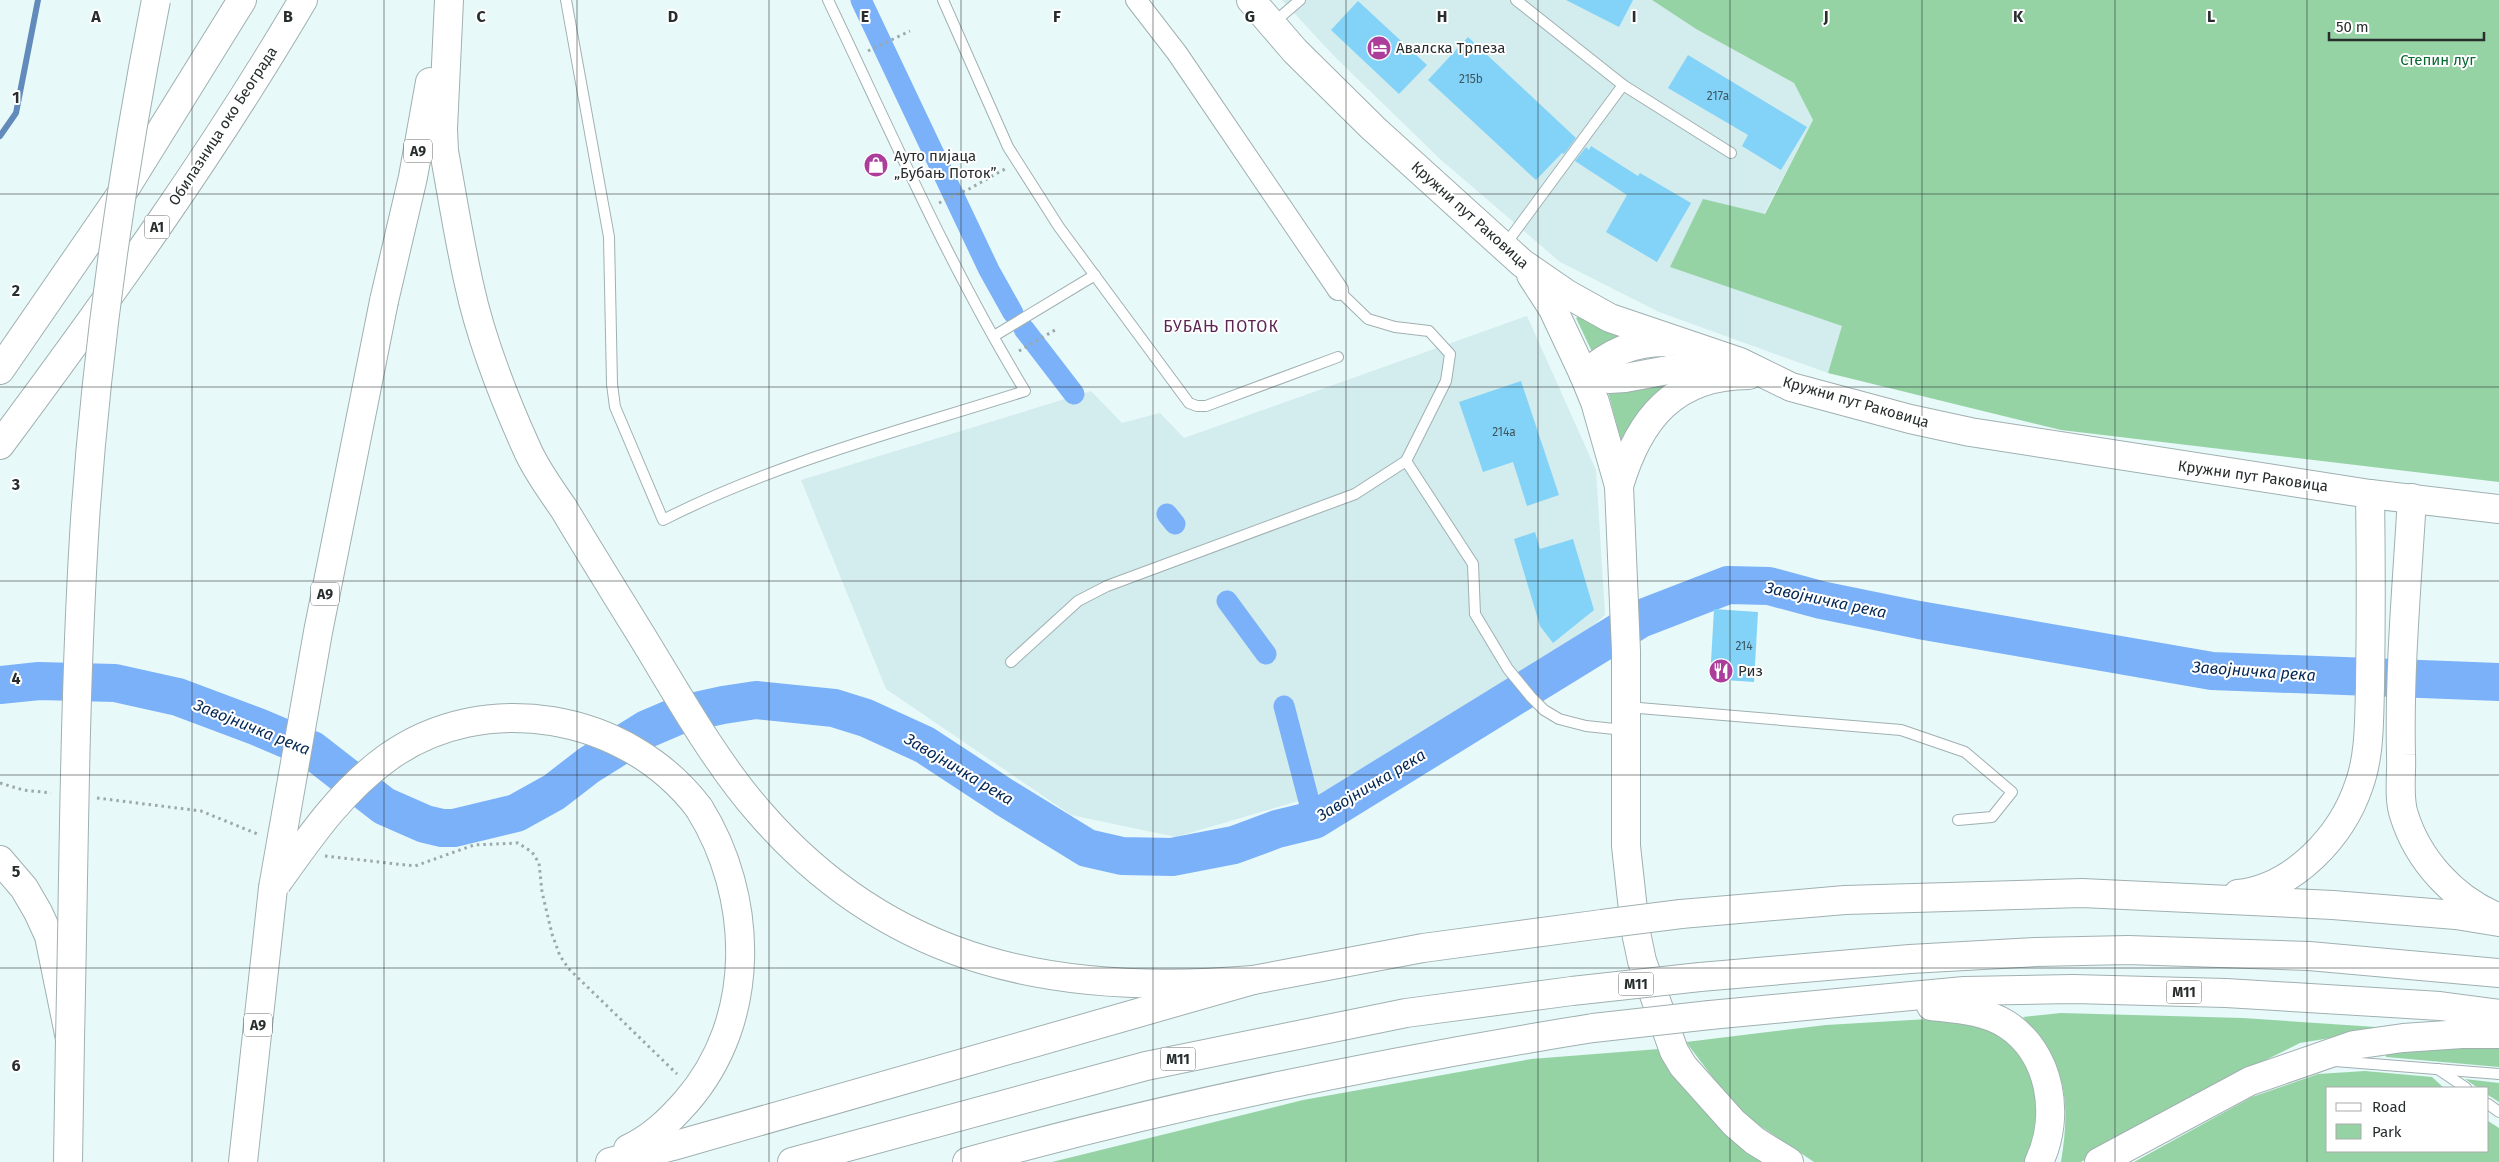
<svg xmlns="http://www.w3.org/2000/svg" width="2499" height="1162" font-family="'Fira Sans',sans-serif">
<rect width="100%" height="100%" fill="#e8f9fa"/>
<g fill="#d3ecee">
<polygon points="1282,0 1652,0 1696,29 1794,83 1813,120 1764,214 1670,267 1843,326 1828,373 1659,312 1560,262 1440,159 1334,56"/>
<polygon points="1527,316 1596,470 1605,615 1588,630 1445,720 1377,770 1332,791 1176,837 1071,815 886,689 801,480 1091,391 1122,423 1160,413 1184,438"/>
</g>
<g fill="#96d3a4">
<polygon points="1652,0 2499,0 2499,482 2061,430 1828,373 1842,326 1670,267 1703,199 1765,214 1813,120 1794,83 1696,29"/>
<polygon points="1581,315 1636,339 1594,356 1576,318"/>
<polygon points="1691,375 1622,444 1608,392"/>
<path d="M2061 1013 2243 1018 2391 1028 2300 1043 2231 1077 2081 1162H2061C2067 1124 2070 1086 2049 1051 2042 1039 2032 1028 2023 1017Z"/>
<polygon points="1928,1019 1972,1021 1998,1034 2015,1050 2027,1066 2035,1087 2039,1129 2026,1162 1814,1162 1757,1124 1729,1099 1686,1042 1826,1025"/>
<polygon points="2451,1046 2499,1048 2499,1067 2386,1057 2386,1053"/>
<path d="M1659 1049C1686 1098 1721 1130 1767 1162H1052L1303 1100 1531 1059Z"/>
<polygon points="2365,1071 2432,1077 2444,1088 2328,1088 2328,1151 2488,1151 2488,1121 2499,1128 2499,1162 2134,1162 2252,1097 2318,1074"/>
<polygon points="2465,1079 2499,1083 2499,1102 2488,1095 2488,1088 2478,1088"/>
</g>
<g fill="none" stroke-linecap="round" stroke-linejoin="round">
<polyline stroke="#628abb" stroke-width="6" points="0,136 16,113 38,0"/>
<g stroke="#7bb1f8" stroke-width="21">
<polyline points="861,0 989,270 1013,313"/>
<polyline points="1024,329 1074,394"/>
<polyline points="1167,514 1175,524"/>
<polyline points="1227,601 1266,654"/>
<polyline points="1284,706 1314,820"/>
</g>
<polyline stroke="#7bb1f8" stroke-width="38" points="0,685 39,681 115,683 178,697 258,727 312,750 384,806 425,824 442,828 454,828 516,813 554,792 589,765 647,729 682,714 723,705 756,700 834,708 866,718 925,745 1004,797 1087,848 1122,856 1172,857 1234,845 1277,829 1314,820 1640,619 1728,585 1769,586 1821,600 1919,620 2212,671 2499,682"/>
</g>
<g fill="#83d3f8">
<polygon points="1566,0 1633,0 1619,27"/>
<polygon points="1358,1 1427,65 1399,94 1331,30"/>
<polygon points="1468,37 1576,138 1564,154 1562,153 1536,180 1428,80"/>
<polygon points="1688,55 1807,127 1781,170 1742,146 1748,135 1668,88"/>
<polygon points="1591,146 1638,176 1640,173 1691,203 1657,262 1606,232 1627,195 1575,161 1586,147 1589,150"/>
<polygon points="1521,381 1559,495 1527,506 1513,462 1483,472 1459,402"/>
<polygon points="1535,532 1540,549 1573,539 1594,610 1553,643 1540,626 1514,539"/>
<polygon points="1714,609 1758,612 1754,682 1710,679"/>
</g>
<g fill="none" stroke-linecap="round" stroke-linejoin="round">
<defs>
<g id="lane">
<path d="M566 0 609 237 612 384 615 407 663 520C777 462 903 430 1025 391 949 266 891 132 828 0"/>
<polyline points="943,0 1008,147 1059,227 1189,403 1197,406 1206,406 1338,357"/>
<polyline points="1272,24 1300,0"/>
<polyline points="1623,85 1731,153"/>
<polyline points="1505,245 1623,85 1516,0"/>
<polyline points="994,336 1095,275"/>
<polyline points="1406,461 1473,564 1475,614 1508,669 1531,697 1544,710 1559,719 1586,726 1624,730"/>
<polyline points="1011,662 1078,601 1107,586 1355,494 1406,461 1446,381 1450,354 1429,331 1395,327 1368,319 1338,290"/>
<polyline points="1627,707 1901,730 1965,752 2012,792 1992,817 1958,820"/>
<polyline points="2335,1061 2499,1074"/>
<polyline points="2438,1069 2466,1088"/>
<polyline points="2488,1104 2499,1112"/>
</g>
<polyline id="street" points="1136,0 1177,53 1338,290"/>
<g id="secondary">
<polyline points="1251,0 1295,51 1373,128 1522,263 1567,294 1610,318 1740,362 1791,387 1910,419 1970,432 2370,494 2499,509"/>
<polyline points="1531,275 1553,309 1584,375"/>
<polyline points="1584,375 1609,379 1625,378 1695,365 1728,370"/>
<path d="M1584 375C1609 353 1634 341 1668 342"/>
</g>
<g id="highway">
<path d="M449 0 443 129 444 151C452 195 459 240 469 284 481 340 503 396 527 449 536 470 551 490 564 509 587 548 611 586 635 625 673 686 713 760 760 813 893 966 1059 996 1253 980"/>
<polyline points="384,301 413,177 430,82"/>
<polyline points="0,370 126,187 242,0"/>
<polyline points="1584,375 1595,402 1619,486 1626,651 1626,846 1635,928 1642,961 1674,1051 1683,1066 1734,1123 1755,1141 1789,1162"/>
<path d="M0 445C107 301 212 155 303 0"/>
<path d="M1619 486C1639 419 1674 375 1749 375"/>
<path d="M2412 498C2407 584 2399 670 2401 755 2402 773 2398 798 2404 815 2418 860 2453 898 2495 916"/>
<polyline points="0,860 24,888 38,912 49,936 70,1039 68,1162"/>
<path d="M2238 894C2294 888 2342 836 2359 785 2370 755 2369 719 2370 687 2371 623 2371 558 2370 494"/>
<polyline points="1681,914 1845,900 2082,893 2333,905 2456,915 2499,922"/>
<polyline points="1700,977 1910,959 2036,952 2128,950 2309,956 2499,973"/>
<path d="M1931 1006C1957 1009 1983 1010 2006 1024 2051 1053 2061 1116 2039 1162"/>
<polyline points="1710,1015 1964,991 2073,989 2226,993 2440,1006 2499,1014"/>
<path d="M628 1149C652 1138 669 1121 686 1102 758 1020 754 896 699 808"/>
<polyline points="243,1162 273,888"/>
<polyline points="610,1162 673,1146 1253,980 1423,948 1602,924"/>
<polyline points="792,1162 1146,1066 1406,1013 1572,991"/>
<path d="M967 1162C1173 1104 1382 1062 1593 1028"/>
<polyline points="2099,1162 2250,1081 2354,1045 2403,1038 2462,1034 2499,1034"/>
</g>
</defs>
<use href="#lane" stroke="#a0b0b1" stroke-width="12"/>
<use href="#street" stroke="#a0b0b1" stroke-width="22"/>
<use href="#secondary" stroke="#a0b0b1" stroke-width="30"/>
<use href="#highway" stroke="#a0b0b1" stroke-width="30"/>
<g stroke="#9ca8a9" stroke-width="3" stroke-dasharray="2.5 4" stroke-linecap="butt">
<polyline points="868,51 910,31"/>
<polyline points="939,203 969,189 1005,169"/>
<polyline points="1019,351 1055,330"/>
<polyline points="0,783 23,790 51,793"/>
<polyline points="97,798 201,811 260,835"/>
<polyline points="325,856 415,866 474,845 518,843 532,852 539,863 542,892 552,934 560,956 569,969 677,1074"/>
</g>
<use href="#lane" stroke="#fff" stroke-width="10"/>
<use href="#street" stroke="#fff" stroke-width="20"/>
<use href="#secondary" stroke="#fff" stroke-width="28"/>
<use href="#highway" stroke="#fff" stroke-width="28"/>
<defs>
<g id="highway-bridge">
<path d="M277 883C309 838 341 791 387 758 484 688 627 713 699 808"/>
<polyline points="273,888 318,632 384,301"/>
<polyline points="1602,924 1681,914"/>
<polyline points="1572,991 1700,977"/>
<polyline points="1593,1028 1710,1015"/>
<path d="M70 1039C74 866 74 693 85 520 97 345 122 172 156 0"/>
</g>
</defs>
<use href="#highway-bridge" stroke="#a0b0b1" stroke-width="30" stroke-linecap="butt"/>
<use href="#highway-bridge" stroke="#fff" stroke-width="28"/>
</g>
<path fill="none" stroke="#282e2e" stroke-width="1" stroke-opacity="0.55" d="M192 0V1162M384 0V1162M577 0V1162M769 0V1162M961 0V1162M1153 0V1162M1346 0V1162M1538 0V1162M1730 0V1162M1922 0V1162M2115 0V1162M2307 0V1162M0 194H2499M0 387H2499M0 581H2499M0 775H2499M0 968H2499"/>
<defs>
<symbol id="hotel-disc" viewBox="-11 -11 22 22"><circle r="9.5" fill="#ac3d9b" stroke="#fff"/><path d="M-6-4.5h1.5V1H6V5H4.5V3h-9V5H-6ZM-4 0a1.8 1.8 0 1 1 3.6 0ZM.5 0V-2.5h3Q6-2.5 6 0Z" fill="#fff"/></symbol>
<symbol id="shop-disc" viewBox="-11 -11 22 22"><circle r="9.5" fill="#ac3d9b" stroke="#fff"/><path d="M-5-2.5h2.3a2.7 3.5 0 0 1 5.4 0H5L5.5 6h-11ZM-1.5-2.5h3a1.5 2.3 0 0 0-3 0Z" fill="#fff"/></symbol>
<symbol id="restaurant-disc" viewBox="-11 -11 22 22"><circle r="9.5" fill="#ac3d9b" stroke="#fff"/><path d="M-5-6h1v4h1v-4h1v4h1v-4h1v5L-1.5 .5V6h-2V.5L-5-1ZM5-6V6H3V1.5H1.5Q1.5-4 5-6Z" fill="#fff"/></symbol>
</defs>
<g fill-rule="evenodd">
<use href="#hotel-disc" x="1365" y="34" width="28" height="28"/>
<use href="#shop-disc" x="862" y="151" width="28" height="28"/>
<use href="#restaurant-disc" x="1707" y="657" width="28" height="28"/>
</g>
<g text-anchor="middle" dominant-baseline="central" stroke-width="4" stroke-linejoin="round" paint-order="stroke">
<g font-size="12" fill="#3f5760">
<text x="1471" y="79">215b</text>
<text x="1718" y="96">217a</text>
<text x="1504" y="432">214a</text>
<text x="1744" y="646">214</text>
</g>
<g fill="#fff" stroke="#686d6d" stroke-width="1">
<rect x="404" y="139.5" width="28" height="23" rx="4"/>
<rect x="144.5" y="215.5" width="25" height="23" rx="4"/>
<rect x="311" y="582.5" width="28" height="23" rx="4"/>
<rect x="1618.5" y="972.5" width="35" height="23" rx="4"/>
<rect x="2166.5" y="980.5" width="35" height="23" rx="4"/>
<rect x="244" y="1013.5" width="28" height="23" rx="4"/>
<rect x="1160.5" y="1047.5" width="35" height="23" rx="4"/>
</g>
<g font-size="14" font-weight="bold" fill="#282e2e">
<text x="418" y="151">A9</text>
<text x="157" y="227">A1</text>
<text x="325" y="594">A9</text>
<text x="1636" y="984">M11</text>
<text x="2184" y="992">M11</text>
<text x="258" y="1025">A9</text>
<text x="1178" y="1059">M11</text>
</g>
<g font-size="15" fill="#282e2e" stroke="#fff" text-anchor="start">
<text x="1396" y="48">Авалска Трпеза</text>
<text x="894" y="156">Ауто пијаца<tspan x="894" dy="17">„Бубањ Поток”</tspan></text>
<text x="1738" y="671">Риз</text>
</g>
<g font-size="15" fill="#0b6a33" stroke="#fff">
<text x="2438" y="60">Степин луг</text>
</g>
<g font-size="15" fill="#282e2e" stroke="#fff">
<text transform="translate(223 126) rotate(-57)">Обилазница око Београда</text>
<text transform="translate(1470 215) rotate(42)">Кружни пут Раковица</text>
<text transform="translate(1856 402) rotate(16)">Кружни пут Раковица</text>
<text transform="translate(2253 476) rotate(8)">Кружни пут Раковица</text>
</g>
<g font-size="16" letter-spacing="1" fill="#5c2653" stroke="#fff">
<text x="1221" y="326">БУБАЊ ПОТОК</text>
</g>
<g font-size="16" font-style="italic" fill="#042854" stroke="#fff">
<text transform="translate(1826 600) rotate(12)">Завојничка река</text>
<text transform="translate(2254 671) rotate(4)">Завојничка река</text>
<text transform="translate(252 727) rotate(22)">Завојничка река</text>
<text transform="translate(959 769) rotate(31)">Завојничка река</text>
<text transform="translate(1371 785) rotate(-31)">Завојничка река</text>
</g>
</g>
<g font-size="16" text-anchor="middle" font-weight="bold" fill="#282e2e" stroke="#fff" stroke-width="4" stroke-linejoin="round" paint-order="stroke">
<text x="96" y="22">A</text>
<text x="288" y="22">B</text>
<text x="481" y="22">C</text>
<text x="673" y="22">D</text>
<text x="865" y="22">E</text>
<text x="1057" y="22">F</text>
<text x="1250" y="22">G</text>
<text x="1442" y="22">H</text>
<text x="1634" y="22">I</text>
<text x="1826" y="22">J</text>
<text x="2018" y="22">K</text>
<text x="2211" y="22">L</text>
<text x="16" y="103">1</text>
<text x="16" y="296">2</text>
<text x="16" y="490">3</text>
<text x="16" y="684">4</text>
<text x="16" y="877">5</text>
<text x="16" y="1071">6</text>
</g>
<rect x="2326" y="1087" width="162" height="65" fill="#ffffff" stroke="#a9abab"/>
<rect x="2336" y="1103" width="25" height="8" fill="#ffffff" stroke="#a9abab"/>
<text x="2372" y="1112" font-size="15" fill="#282e2e">Road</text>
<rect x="2336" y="1124" width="25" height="15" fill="#96d3a4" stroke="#a9abab"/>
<text x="2372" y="1137" font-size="15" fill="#282e2e">Park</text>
<path d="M2329 32v8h155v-8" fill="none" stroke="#282e2e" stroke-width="2.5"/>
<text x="2336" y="32" font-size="15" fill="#282e2e" stroke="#ffffff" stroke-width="4" paint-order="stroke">50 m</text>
</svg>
